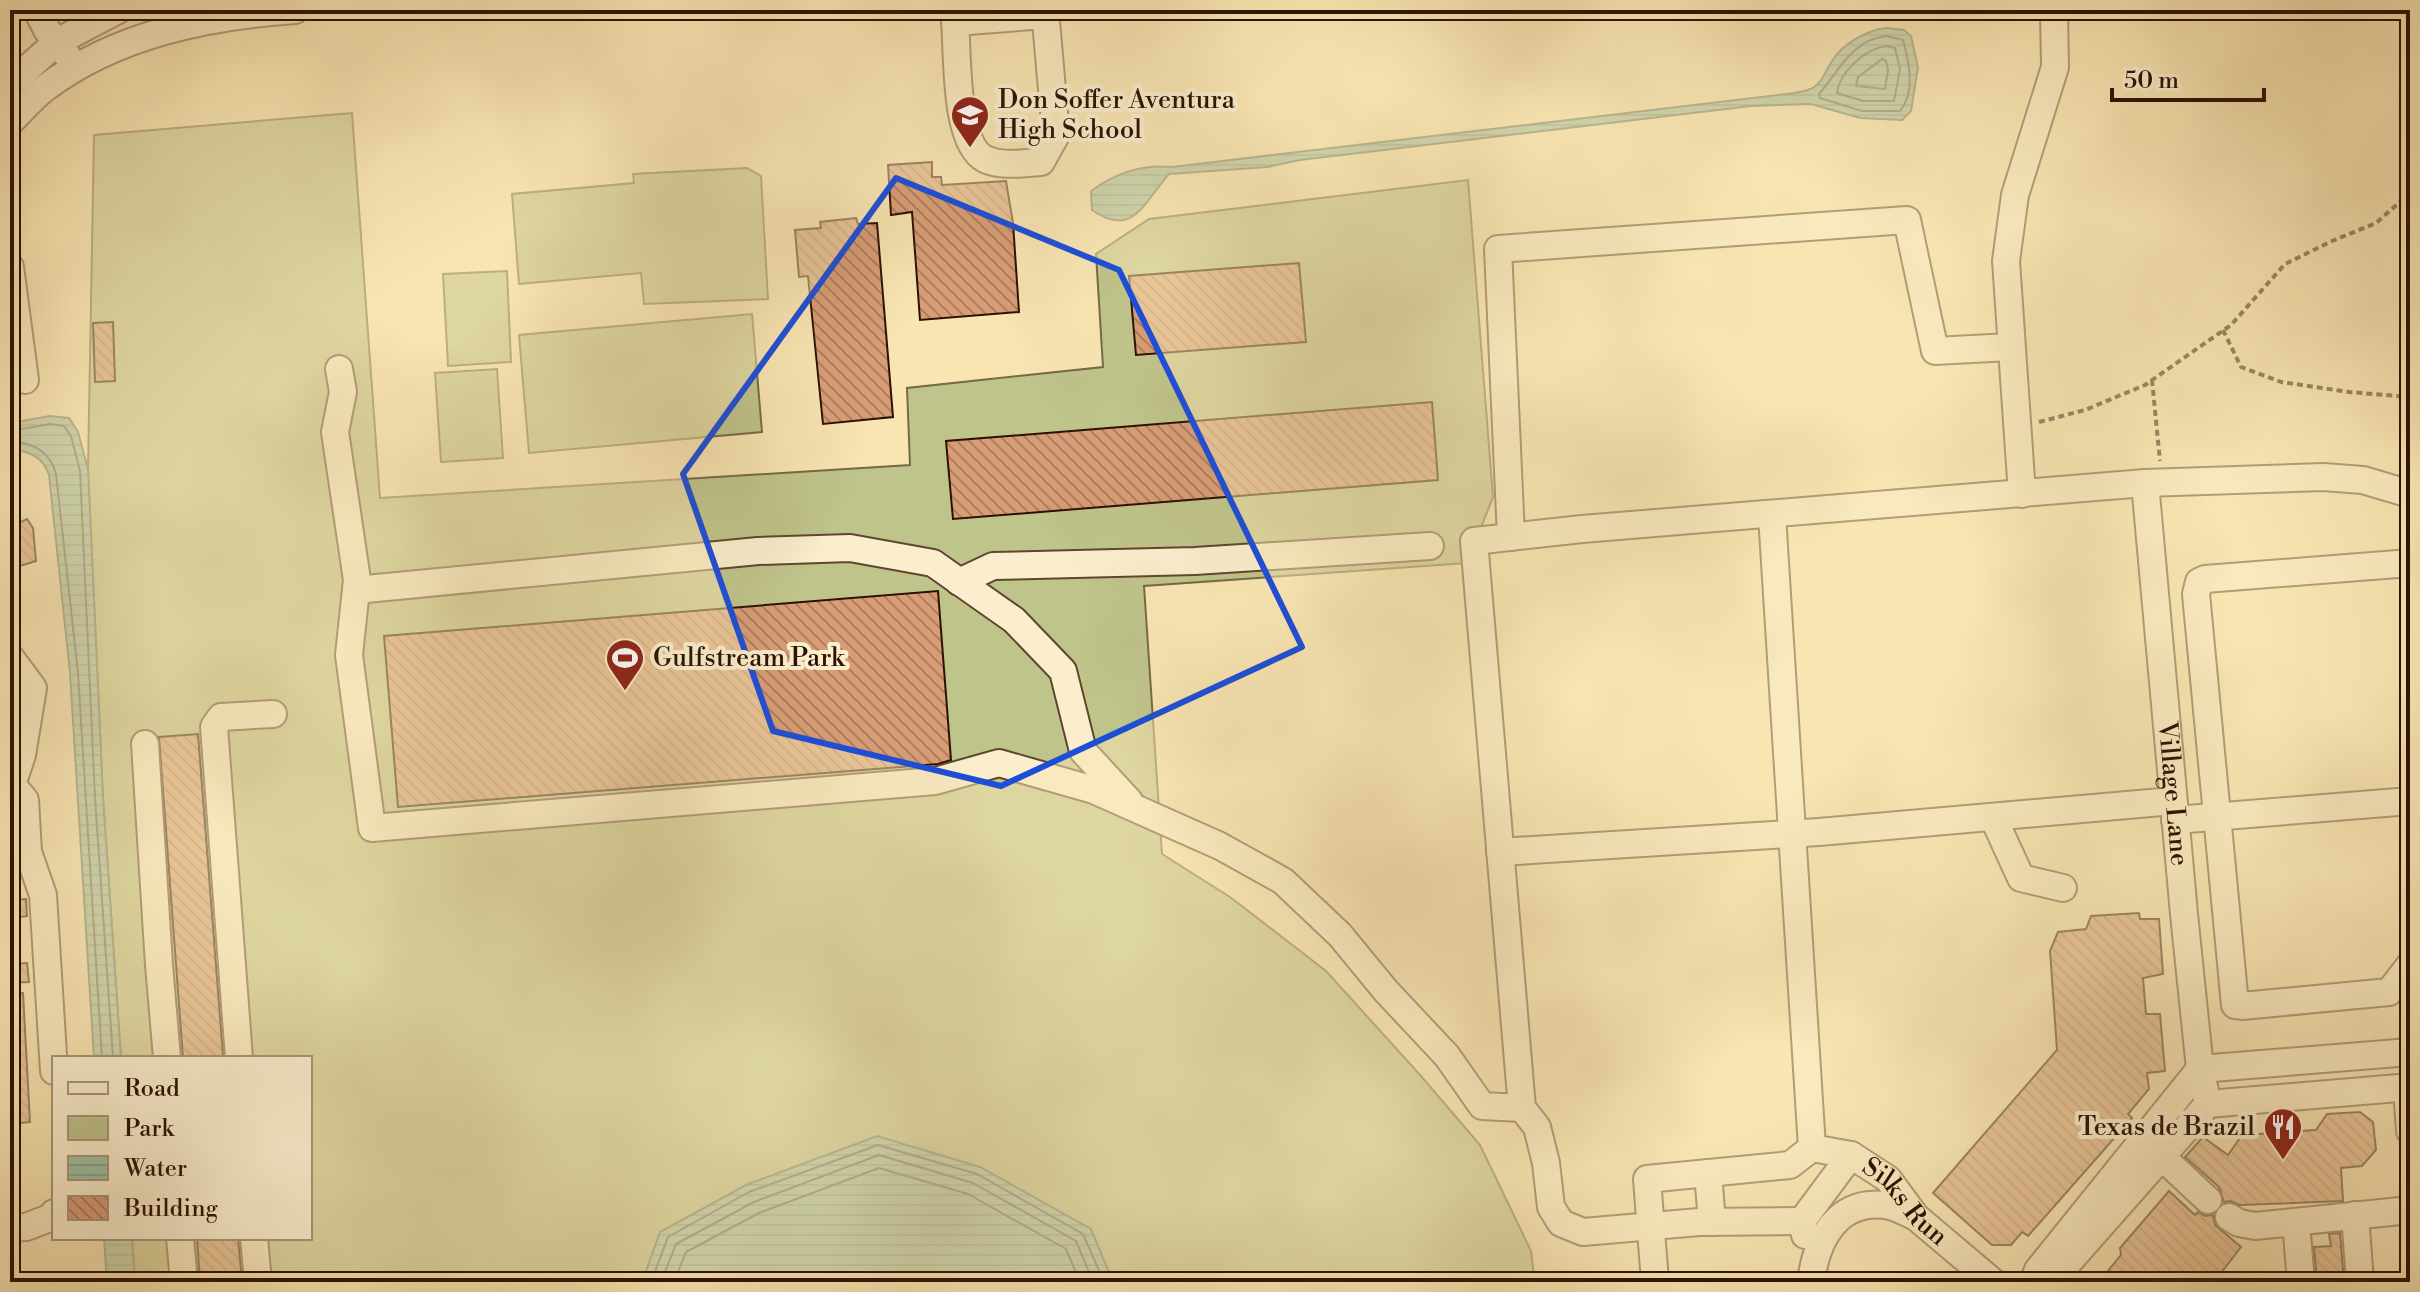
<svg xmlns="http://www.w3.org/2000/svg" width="2420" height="1292" font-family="'Libre Bodoni',serif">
<defs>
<pattern id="water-rules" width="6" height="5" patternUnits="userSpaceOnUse" patternTransform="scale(2)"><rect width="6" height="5" fill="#9fc0a7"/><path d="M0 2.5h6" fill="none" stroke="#89a48e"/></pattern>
<pattern id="building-back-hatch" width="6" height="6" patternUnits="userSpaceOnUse" patternTransform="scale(2)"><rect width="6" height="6" fill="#d89d76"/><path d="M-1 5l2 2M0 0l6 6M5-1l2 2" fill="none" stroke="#af7f5f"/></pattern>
</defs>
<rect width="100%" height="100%" fill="#f8e5b2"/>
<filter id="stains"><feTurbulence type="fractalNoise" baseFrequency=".0025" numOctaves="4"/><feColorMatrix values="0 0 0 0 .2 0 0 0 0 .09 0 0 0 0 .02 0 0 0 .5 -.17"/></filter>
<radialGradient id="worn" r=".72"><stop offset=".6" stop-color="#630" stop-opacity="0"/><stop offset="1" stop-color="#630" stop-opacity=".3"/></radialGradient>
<g fill="#bfc48b" stroke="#766a47" stroke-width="2">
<polygon points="352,113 380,498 910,465 907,388 1103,367 1096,254 1149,219 1468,180 1493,497 1467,563 1144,586 1162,854 1230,897 1326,971 1421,1076 1480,1145 1531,1251 1535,1282 135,1282 132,1238 310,1238 310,1058 121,1058 103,798 88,469 94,135"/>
<polygon points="747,168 761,176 768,299 644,304 641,273 519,284 512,194 634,183 633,174"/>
<polygon points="507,271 511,362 448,366 443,274"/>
<polygon points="752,314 762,432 529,453 519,335"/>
<polygon points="497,369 503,458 441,462 435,373"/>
</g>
<g fill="url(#water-rules)" stroke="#717a65" stroke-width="2">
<path d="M1886 28 1904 30 1911 36 1918 67 1911 111 1902 120 1860 118 1811 104 1751 106 1300 160 1268 167 1169 174C1144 202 1133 239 1092 210L1091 191C1116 173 1141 164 1172 167L1795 93C1801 91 1809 91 1814 87 1824 81 1826 69 1832 61 1842 44 1867 30 1886 28Z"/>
<path d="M50 416 69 418 78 432 88 469 103 798 121 1058H94L70 673 49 475C43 456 29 452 10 448V423Z"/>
<polygon points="877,1136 980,1167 1091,1229 1113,1282 642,1282 660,1232 746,1185"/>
<polygon points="104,1238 132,1238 135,1282 107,1282"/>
</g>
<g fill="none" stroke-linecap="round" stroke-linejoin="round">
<g stroke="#666855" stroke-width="2">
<path d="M1886 36 1903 40C1909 62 1916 92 1900 111H1862L1820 98 1819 94C1839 71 1852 40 1886 36Z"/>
<path d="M1887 46 1895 48 1900 69 1894 101H1863L1837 93C1839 73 1865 48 1887 46Z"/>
<polygon points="1882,59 1886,61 1888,70 1885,89 1856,86 1858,77"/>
<polyline points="10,431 50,424 64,426 71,436 80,471 95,798 113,1058"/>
<path d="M10 441C33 443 50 451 56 474L78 673 102 1058"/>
<polyline points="651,1282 668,1237 749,1192 878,1145 977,1174 1083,1234 1104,1282"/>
<polyline points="661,1282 676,1244 754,1202 879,1155 973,1183 1076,1241 1093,1282"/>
<polyline points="674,1282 686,1252 759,1213 879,1168 968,1194 1066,1249 1080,1282"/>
</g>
</g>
<g fill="url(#building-back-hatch)" stroke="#2c1103" stroke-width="2">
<polygon points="932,162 932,177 941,177 942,185 1006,181 1013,223 1019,312 920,320 912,212 891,215 888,165"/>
<polygon points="856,218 858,224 877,223 893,417 823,424 808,276 799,277 795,230 821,228 820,222"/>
<polygon points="1299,263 1306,342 1136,355 1129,276"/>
<polygon points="113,322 115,381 95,382 93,323"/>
<polygon points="1432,402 1438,480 953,519 946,441"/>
<polygon points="27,519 33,528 36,561 20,566 19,561 10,562 10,527"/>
<polygon points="938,591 951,760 938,764 398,807 384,636"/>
<polygon points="198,734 223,1056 183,1058 159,737"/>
<polygon points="26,899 27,916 10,918 10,900"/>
<polygon points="2139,913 2140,919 2159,919 2163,974 2143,978 2146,1014 2160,1014 2165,1071 2147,1073 2149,1089 2128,1114 2132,1118 2028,1236 2022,1232 2011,1245 1992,1245 1933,1193 2057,1050 2050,951 2058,932 2086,929 2091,916"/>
<polygon points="27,963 29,982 10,983 10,964"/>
<polygon points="23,993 30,1122 10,1124 10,994"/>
<polygon points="2360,1112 2373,1122 2376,1150 2362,1166 2341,1168 2343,1201 2240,1205 2230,1201 2224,1202 2219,1187 2185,1157 2203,1137 2228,1155 2242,1135 2316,1130 2327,1114"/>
<polygon points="2169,1191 2195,1215 2198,1212 2205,1216 2213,1215 2215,1225 2241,1247 2214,1282 2099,1282 2121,1255 2120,1248"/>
<polygon points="2340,1233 2344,1282 2317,1282 2314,1247 2331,1246 2329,1234"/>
<polygon points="197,1238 238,1238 242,1282 200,1282"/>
</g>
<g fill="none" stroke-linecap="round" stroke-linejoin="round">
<defs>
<g id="minor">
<polyline points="37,10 47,30 67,55"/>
<path d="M1045 10 1056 135 1041 162C1024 163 1001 167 985 159 954 143 958 55 955 22L1045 15"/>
<polyline points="10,84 57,42 118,10"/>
<path d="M10 122C21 111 33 97 45 88 117 34 208 16 295 10"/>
<polyline points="10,267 25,380"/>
<polyline points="339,369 343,392 335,432 357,580 349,655 372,828 935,781 999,763 1094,790 1220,846 1283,881 1340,935 1386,991 1447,1056 1482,1106 1522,1108"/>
<path id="s1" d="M2145 483 2184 914 2200 1069 2208 1104"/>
<polyline points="2022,494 2006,261 2015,195 2055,67 2054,10"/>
<path id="s2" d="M1772 515 1812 1148 1851 1155 1888 1179 1916 1217 1993 1282"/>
<polyline points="1511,537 1498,249 1907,220 1935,351 2010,347"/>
<polyline points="2410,563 2205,579 2199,582 2196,594 2235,1005 2242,1006 2389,992 2410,965"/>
<polyline points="959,582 993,566 1195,561 1430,546"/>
<polyline points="356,590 758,551 850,548 933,563 1014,620 1063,671 1083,751 1129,801"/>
<polyline points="10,657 33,688 22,755 10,791"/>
<polyline points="145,744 159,965 167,1058"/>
<polyline points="13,786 25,800 28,852 43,895 54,1071"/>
<polyline points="1993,817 2021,878 2063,888"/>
<polyline points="2175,820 2410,801"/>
<polyline points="1500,852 1819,832 2173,801"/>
<polyline points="239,1058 214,727 221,717 273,714"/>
<polyline points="2200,1069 2410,1052"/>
<polyline points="2407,1087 2410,1131"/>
<polyline points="2208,1104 2410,1087"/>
<polyline points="2149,1145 2208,1200"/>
<polyline points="1708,1173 1712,1222"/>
<polyline points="2355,1215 2360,1282"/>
<polyline points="2229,1217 2239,1223 2255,1226 2410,1210"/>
<polyline points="1802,1221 1699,1222 1583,1232 1561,1223 1551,1207 1546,1163 1537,1127 1522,1108 1474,541 1582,529 2145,483 2323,477 2363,480 2410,494"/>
<polyline points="2296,1222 2301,1282"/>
<polyline points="10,1228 26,1227 52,1217 54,1213"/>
<polyline points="1805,1235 1802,1221 1851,1155"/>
<polyline points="180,1238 184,1282"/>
<polyline points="254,1238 258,1282"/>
<polyline points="1655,1282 1647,1179 1790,1165 1812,1148"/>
<path d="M1811 1282C1816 1240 1837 1199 1886 1205 1895 1206 1907 1213 1916 1217"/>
<polyline points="2033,1282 2038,1270 2200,1069"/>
<polyline points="2051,1282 2208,1104"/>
</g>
</defs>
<use href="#minor" stroke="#5f462f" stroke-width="30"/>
<g stroke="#2c1103" stroke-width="4" stroke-dasharray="6 4" stroke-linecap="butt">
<polyline points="2223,330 2241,367 2281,382 2349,392 2410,397"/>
<polyline points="2152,380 2160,461"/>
<polyline points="2039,422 2085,410 2145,385 2231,325 2285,264 2332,241 2376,223 2410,193"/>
</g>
<use href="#minor" stroke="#faeecd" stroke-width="26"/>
</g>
<path d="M0 0H2420V1292H0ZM896 178 1119 270 1302 647 1001 786 773 731 683 474Z" fill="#f8e5b2" fill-opacity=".55" fill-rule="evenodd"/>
<path fill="none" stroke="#1d4ed8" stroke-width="6" stroke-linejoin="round" d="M896 178 1119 270 1302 647 1001 786 773 731 683 474Z"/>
<defs>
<symbol id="school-pin" viewBox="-11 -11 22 30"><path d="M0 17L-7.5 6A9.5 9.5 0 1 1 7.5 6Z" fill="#8f2418" stroke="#faeecd"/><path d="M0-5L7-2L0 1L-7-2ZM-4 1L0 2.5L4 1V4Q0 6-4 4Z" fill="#fff"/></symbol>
<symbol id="stadium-pin" viewBox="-11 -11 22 30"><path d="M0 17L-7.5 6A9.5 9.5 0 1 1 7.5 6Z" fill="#8f2418" stroke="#faeecd"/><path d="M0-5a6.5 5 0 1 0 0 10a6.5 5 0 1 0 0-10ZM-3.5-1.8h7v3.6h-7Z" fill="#fff"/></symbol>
<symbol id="restaurant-pin" viewBox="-11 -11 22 30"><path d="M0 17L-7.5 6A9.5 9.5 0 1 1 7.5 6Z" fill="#8f2418" stroke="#faeecd"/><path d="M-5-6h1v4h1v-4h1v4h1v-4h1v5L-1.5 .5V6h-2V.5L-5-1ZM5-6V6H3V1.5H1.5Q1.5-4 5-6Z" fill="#fff"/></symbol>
</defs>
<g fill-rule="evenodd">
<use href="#school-pin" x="948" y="93" width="44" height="60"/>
<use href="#stadium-pin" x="603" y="636" width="44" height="60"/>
<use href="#restaurant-pin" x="2261" y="1105" width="44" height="60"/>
</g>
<g text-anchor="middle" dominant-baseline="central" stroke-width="8" stroke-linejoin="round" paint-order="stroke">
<g font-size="26" fill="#2c1103" stroke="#faeecd" text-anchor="start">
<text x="998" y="100">Don Soffer Aventura<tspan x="998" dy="30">High School</tspan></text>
<text x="653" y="658">Gulfstream Park</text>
<text x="2255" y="1127" text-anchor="end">Texas de Brazil</text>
</g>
<g font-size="26" fill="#2c1103" stroke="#faeecd">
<text stroke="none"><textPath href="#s1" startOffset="312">Village Lane</textPath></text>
<text stroke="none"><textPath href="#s2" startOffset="746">Silks Run</textPath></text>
</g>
</g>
<rect width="2420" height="1292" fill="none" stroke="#f8e5b2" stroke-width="40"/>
<rect x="12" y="12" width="2396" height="1268" fill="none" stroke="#2c1103" stroke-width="4"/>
<rect x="20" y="20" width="2380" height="1252" fill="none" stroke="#2c1103" stroke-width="2"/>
<rect x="52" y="1056" width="260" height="184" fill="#faeecd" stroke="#a8967c" stroke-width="2"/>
<rect x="68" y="1082" width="40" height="12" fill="#faeecd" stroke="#a8967c" stroke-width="2"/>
<text x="124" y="1096" font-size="24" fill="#2c1103">Road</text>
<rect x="68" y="1116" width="40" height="24" fill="#bfc48b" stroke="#a8967c" stroke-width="2"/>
<text x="124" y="1136" font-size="24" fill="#2c1103">Park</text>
<rect x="68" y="1156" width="40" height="24" fill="url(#water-rules)" stroke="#a8967c" stroke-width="2"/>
<text x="124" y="1176" font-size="24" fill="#2c1103">Water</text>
<rect x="68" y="1196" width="40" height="24" fill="url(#building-back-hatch)" stroke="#a8967c" stroke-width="2"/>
<text x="124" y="1216" font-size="24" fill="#2c1103">Building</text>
<path d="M2112 88v12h152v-12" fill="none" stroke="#2c1103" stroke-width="4"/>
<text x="2124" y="88" font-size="24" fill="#2c1103" stroke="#faeecd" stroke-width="6" paint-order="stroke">50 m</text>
<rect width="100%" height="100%" filter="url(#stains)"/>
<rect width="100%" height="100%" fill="url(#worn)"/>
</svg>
